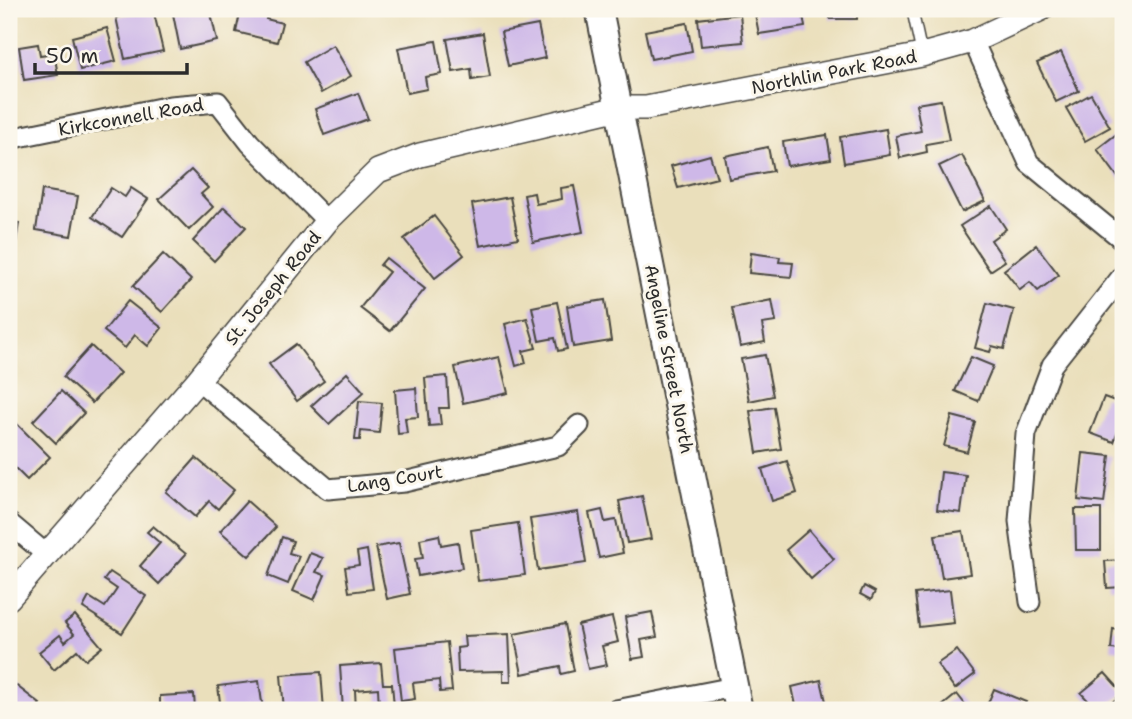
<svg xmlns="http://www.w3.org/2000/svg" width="1132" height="719" font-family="'Shantell Sans',sans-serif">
<rect width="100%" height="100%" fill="#fbf7ec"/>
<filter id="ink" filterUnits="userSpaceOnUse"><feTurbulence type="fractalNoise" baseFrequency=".0143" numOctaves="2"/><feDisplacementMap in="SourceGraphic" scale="14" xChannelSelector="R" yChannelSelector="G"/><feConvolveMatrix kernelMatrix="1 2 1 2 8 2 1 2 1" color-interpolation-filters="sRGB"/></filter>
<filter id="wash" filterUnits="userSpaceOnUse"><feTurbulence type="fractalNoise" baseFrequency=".00686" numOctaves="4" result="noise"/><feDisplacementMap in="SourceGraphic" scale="28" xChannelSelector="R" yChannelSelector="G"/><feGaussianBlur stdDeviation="1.57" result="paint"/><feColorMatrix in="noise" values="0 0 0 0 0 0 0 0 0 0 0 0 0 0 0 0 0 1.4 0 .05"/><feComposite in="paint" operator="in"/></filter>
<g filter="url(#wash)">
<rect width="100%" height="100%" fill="#eadfbb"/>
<g id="blocks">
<g fill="#ceb8e8">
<polygon points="153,9 163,51 125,59 116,17"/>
<polygon points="172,9 210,9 217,41 180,49"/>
<polygon points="241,9 268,9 266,19 282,23 277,42 236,32"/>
<polygon points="754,9 802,9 805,27 759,34"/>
<rect x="830" y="9" width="27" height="10"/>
<polygon points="740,14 743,42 701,46 698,19"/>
<polygon points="687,23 692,51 651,59 645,31"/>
<polygon points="538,25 545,58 508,66 501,32"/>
<polygon points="107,28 116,61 80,70 72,37"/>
<polygon points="483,33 490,77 472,80 471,69 453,72 447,39"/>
<polygon points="436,41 442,74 425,77 427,89 407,93 398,48"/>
<polygon points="38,44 40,55 54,53 58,75 24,80 19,47"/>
<polygon points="333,45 351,76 321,93 304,62"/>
<polygon points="1061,52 1079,91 1056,102 1037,63"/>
<polygon points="358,93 368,119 324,135 315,109"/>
<polygon points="1091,94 1110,127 1085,141 1066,108"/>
<polygon points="941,100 949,140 926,144 927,152 900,158 896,136 921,131 916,104"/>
<polygon points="886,129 890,155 844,163 840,137"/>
<polygon points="1123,129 1123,184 1097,149"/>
<polygon points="827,135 831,159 787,166 783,142"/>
<polygon points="768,147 773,171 729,179 725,156"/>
<polygon points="710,155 717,178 678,188 671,166"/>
<polygon points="962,155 985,201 962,212 939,166"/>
<polygon points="191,170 208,188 201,194 213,207 189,230 159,199"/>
<polygon points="574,186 583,232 533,242 524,195 534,193 536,204 562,199 561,188"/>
<polygon points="111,188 125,197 131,188 148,199 122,237 92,217"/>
<polygon points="42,190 78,196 71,236 36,230"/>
<polygon points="510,197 518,238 480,246 472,204"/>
<polygon points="991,206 1006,229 991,240 1005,261 990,271 960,226"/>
<polygon points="224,207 246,227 214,261 193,241"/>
<polygon points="434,216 464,255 435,278 404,239"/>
<polygon points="9,222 19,223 15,249 9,249"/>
<polygon points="1036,245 1059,275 1038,291 1030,282 1020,290 1004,270"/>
<polygon points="751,253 780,257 779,262 793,263 791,277 749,273"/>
<polygon points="163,254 191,280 162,312 133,286"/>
<polygon points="386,258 425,289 390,331 360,308 389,272 380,265"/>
<polygon points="605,300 611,341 573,347 567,306"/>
<polygon points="772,300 776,322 762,324 765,342 740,347 732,308"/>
<polygon points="128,301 162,328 148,346 135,335 125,348 104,331"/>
<polygon points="557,302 567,349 558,351 555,338 539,341 532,307"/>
<polygon points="987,303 1014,310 1004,349 992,346 990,352 975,348"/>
<polygon points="527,318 536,348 523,351 526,363 516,366 505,324"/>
<polygon points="296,344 324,381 297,401 269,364"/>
<polygon points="91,346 120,373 92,403 63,377"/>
<polygon points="765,355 773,396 749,401 741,359"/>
<polygon points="499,357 508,393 463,403 455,367"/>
<polygon points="971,357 993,366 978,401 955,391"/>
<polygon points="347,373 364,392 329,424 311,406"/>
<polygon points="447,376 449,408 439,408 441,425 429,426 425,378"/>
<polygon points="416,388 418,417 405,418 407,433 398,434 395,390"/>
<polygon points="61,391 84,413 56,443 33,421"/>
<polygon points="1104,397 1123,404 1123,418 1114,442 1090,433"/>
<polygon points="359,401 382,403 379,433 361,431 360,440 355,440"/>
<polygon points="774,407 781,449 757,453 750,411"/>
<polygon points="952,416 975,422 967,452 944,446"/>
<polygon points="17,424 50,457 27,480 9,462 9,433"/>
<polygon points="1083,453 1110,456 1104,503 1078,500"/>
<polygon points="196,458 234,490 218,509 209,501 195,517 166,492"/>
<polygon points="787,461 797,493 772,501 762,469"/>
<polygon points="941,472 966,475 961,513 937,510"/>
<polygon points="642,496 651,539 627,543 619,501"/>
<polygon points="247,501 276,527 249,556 220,531"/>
<polygon points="1075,509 1101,509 1101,550 1076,550"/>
<polygon points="602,510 605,522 616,520 623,553 599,558 589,513"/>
<polygon points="578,512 586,563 538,570 530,519"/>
<polygon points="518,523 525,575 478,581 471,530"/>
<polygon points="153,526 186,554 159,584 140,566 160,543 147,532"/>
<polygon points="809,530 834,559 811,579 786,550"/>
<polygon points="963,531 970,574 942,578 935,535"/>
<polygon points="439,535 441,545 458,542 462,568 418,576 415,559 423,558 420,539"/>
<polygon points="282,537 293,541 289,553 299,556 288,584 268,576"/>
<polygon points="399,543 410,594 387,599 376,547"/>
<polygon points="367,550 373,589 349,592 345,567 359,565 357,552"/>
<polygon points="310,553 323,558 316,572 325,575 314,600 293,591"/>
<polygon points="1123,560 1123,587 1107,588 1105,561"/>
<polygon points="110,572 146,596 122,633 83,608 89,597 105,607 117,589 104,580"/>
<polygon points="864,586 875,592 871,600 860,594"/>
<polygon points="950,590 954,623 919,627 915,594"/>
<polygon points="652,612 657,637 641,640 644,657 632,659 625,617"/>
<polygon points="75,615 102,647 86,660 77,650 54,670 39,652 60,635 65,642 74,634 65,623"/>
<polygon points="612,617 618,642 602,646 607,665 588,669 578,625"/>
<polygon points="565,624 574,671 561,674 560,666 522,674 514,634"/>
<polygon points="1113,629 1123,631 1123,650 1111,649"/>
<polygon points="509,634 511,682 503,682 503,671 458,672 457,648 465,647 464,636"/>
<polygon points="447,642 452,691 440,692 439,680 413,683 415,699 401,701 395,648"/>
<polygon points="957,650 975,674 955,689 937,664"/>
<polygon points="381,663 383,684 392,684 394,706 379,707 378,688 355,690 356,710 343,710 340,666"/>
<polygon points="321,672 324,710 284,710 281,675"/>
<polygon points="1105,673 1123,693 1103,710 1097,710 1081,693"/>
<polygon points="9,680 40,704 35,710 9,710"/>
<polygon points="821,680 828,710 797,710 792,687"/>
<polygon points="259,681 263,710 221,710 218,686"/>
<polygon points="994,689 1026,702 1022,710 985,710"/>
<polygon points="194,694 195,710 160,710 160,696"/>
<polygon points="957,694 968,708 944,710 941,707"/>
<polygon points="103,703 144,707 143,710 102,710"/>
</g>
</g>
</g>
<g filter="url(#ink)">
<use href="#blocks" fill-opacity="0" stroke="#484641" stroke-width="2"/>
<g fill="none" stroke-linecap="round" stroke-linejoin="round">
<defs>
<polyline id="service" points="912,9 922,55"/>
<g id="minor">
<polyline points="973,41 1029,163 1123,240"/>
<polyline points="9,139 170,106 218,102 250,143 327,221"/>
<polyline points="198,380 328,489 404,482 558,446 579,425"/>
<polyline points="9,523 47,555"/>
<polyline points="1030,602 1019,521 1026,434 1052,365 1123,275"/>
<polyline points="616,710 734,687"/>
</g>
<polyline id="tertiary" points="9,598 198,380 327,221 378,171 420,155 619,108 646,108 922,55 973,41 1041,9"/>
<polyline id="secondary" points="599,9 739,710"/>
</defs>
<use href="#service" stroke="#484641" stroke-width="13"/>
<use href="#minor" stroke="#484641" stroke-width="23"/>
<use href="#tertiary" stroke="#484641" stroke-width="26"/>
<use href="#secondary" stroke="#484641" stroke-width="30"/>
<use href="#service" stroke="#fff" stroke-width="10"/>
<use href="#minor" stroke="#fff" stroke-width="19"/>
<use href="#tertiary" stroke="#fff" stroke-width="23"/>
<use href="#secondary" stroke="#fff" stroke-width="26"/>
</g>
</g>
<g text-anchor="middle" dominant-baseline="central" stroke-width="6" stroke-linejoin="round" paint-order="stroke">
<g font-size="18" fill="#2b2b2b" stroke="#fbf7ec">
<text transform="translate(834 72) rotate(-11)">Northlin Park Road</text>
<text transform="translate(131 117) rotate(-10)">Kirkconnell Road</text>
<text transform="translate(273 288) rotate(-51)">St. Joseph Road</text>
<text transform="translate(669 359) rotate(79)">Angeline Street North</text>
<text transform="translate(395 479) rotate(-9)">Lang Court</text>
</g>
</g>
<rect width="1132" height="719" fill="none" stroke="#fbf7ec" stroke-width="35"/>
<path d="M35 63v10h152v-10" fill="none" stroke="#2b2b2b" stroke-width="3.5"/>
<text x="46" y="63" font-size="21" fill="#2b2b2b" stroke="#fbf7ec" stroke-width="5" paint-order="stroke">50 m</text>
</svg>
